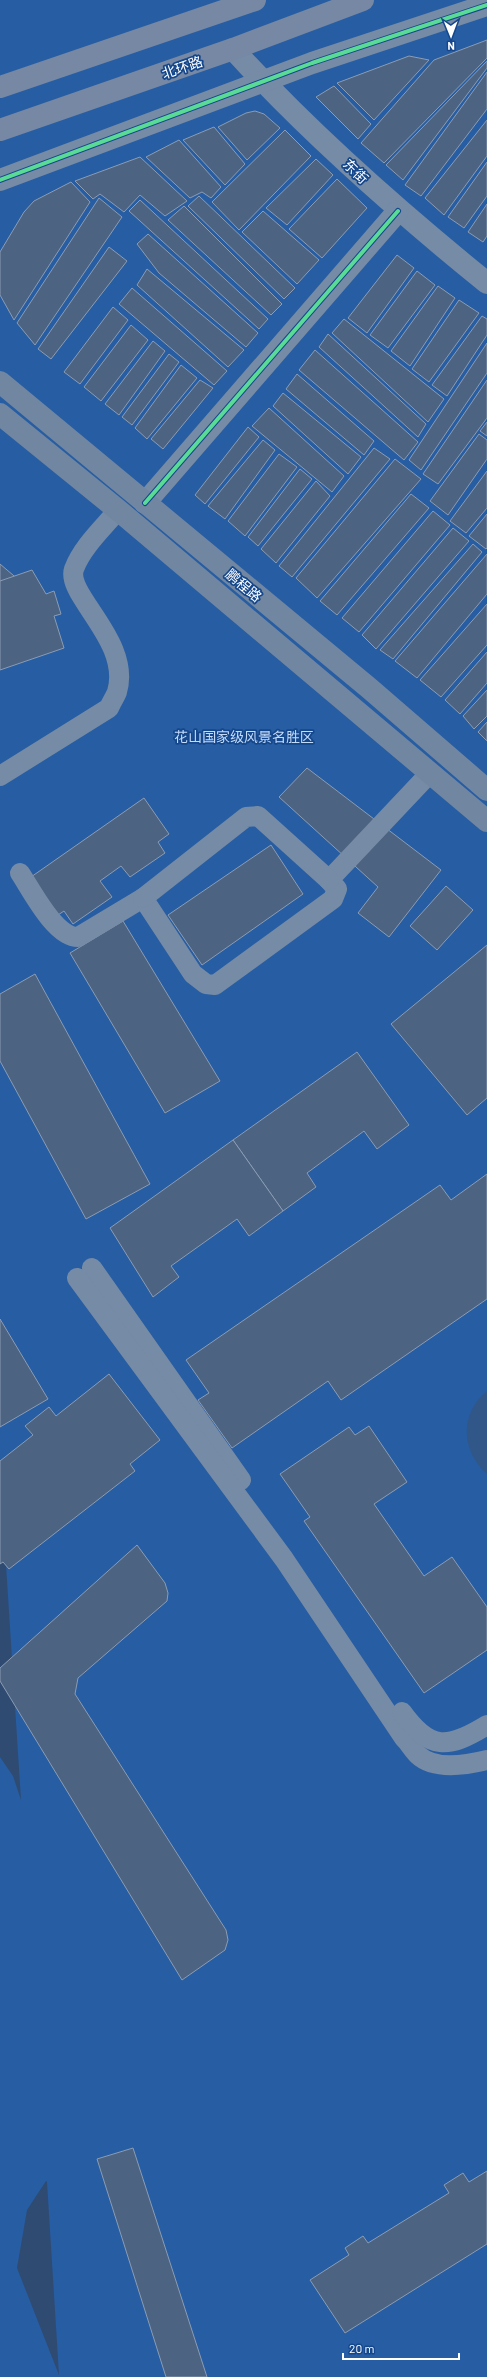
<svg xmlns="http://www.w3.org/2000/svg" width="487" height="2377" font-family="Barlow,'Noto Sans SC',sans-serif">
<rect width="100%" height="100%" fill="#2f4b71"/>
<path fill="#275da3" fill-rule="evenodd" d="M0 0H487V2377H0V1757L13 1776 21 1800 0 1471ZM46 2181 47 2182 59 2375 17 2268 27 2210Z"/>
<path fill="#315789" d="M487 1391V1474C461 1452 459 1413 487 1391Z"/>
<g fill="#4c6381" stroke="#8b9cb3">
<polygon points="487,40 487,58 384,163 361,143 434,60"/>
<polygon points="409,56 429,60 374,120 337,83"/>
<polygon points="487,61 487,68 403,180 386,165"/>
<polygon points="487,72 487,109 421,196 405,185"/>
<polygon points="334,86 371,124 358,139 316,97"/>
<polygon points="255,111 264,114 280,128 247,160 218,127 246,113"/>
<polygon points="487,120 487,156 444,215 425,198"/>
<polygon points="214,127 245,164 225,185 183,140"/>
<polygon points="285,130 311,156 239,230 212,202"/>
<polygon points="179,140 221,187 211,198 202,192 190,198 146,157"/>
<polygon points="140,157 187,201 165,216 140,195 124,212 100,194 93,199 75,181"/>
<polygon points="316,159 333,175 287,225 266,208"/>
<polygon points="487,162 487,196 464,228 448,217"/>
<polygon points="337,179 367,208 322,258 289,229"/>
<polygon points="71,182 90,202 14,320 0,295 0,252 24,212 34,201"/>
<polygon points="199,196 295,288 284,299 188,206"/>
<polygon points="99,198 122,217 35,345 17,323"/>
<polygon points="140,200 268,319 259,329 129,211"/>
<polygon points="487,204 487,236 483,242 468,232"/>
<polygon points="184,206 282,304 271,315 168,220"/>
<polygon points="263,211 319,260 297,284 242,232"/>
<polygon points="148,234 258,333 246,347 159,273 137,244"/>
<polygon points="109,247 127,261 51,359 38,349"/>
<polygon points="397,255 414,268 367,333 348,318"/>
<polygon points="147,269 244,350 228,367 137,285"/>
<polygon points="417,271 435,285 388,348 370,335"/>
<polygon points="438,286 455,298 410,366 391,351"/>
<polygon points="132,288 227,371 214,385 119,304"/>
<polygon points="459,300 479,313 429,382 412,369"/>
<polygon points="113,307 128,320 80,384 64,372"/>
<polygon points="482,316 487,319 487,335 447,396 432,385"/>
<polygon points="344,319 444,399 428,422 332,333"/>
<polygon points="131,325 148,340 101,401 84,387"/>
<polygon points="328,334 426,424 418,437 319,347"/>
<polygon points="153,341 165,351 119,415 105,404"/>
<polygon points="487,343 487,373 421,470 409,460"/>
<polygon points="315,350 418,442 404,460 299,370"/>
<polygon points="169,354 179,362 132,425 122,417"/>
<polygon points="181,365 197,378 147,439 135,428"/>
<polygon points="297,374 374,441 364,455 286,389"/>
<polygon points="200,380 213,388 163,449 151,439"/>
<polygon points="487,380 487,418 438,484 423,474"/>
<polygon points="283,393 361,457 348,474 273,406"/>
<polygon points="269,408 344,476 332,492 252,426"/>
<polygon points="487,422 487,436 480,431"/>
<polygon points="248,427 259,437 205,504 195,495"/>
<polygon points="479,434 487,440 487,459 448,515 430,501"/>
<polygon points="263,440 275,450 225,519 208,506"/>
<polygon points="374,448 390,459 292,577 279,566"/>
<polygon points="279,454 297,467 245,536 228,521"/>
<polygon points="395,459 421,479 317,598 296,578"/>
<polygon points="300,469 312,479 258,546 248,537"/>
<polygon points="487,471 487,508 466,533 450,521"/>
<polygon points="316,481 330,496 276,563 261,549"/>
<polygon points="411,494 429,508 337,615 320,601"/>
<polygon points="433,511 450,525 359,632 342,618"/>
<polygon points="487,514 487,548 486,549 469,536"/>
<polygon points="453,528 469,541 376,649 362,635"/>
<polygon points="473,544 482,552 393,659 380,650"/>
<polygon points="487,554 487,594 417,678 395,661"/>
<polygon points="0,564 20,581 37,638 0,649"/>
<polygon points="32,570 46,594 54,591 61,614 54,616 64,648 0,670 0,581"/>
<polygon points="487,604 487,645 441,697 420,680"/>
<polygon points="487,652 487,683 460,714 445,700"/>
<polygon points="487,690 487,716 474,729 463,716"/>
<polygon points="487,722 487,741 478,732"/>
<polygon points="307,768 441,870 389,937 358,913 378,887 279,797"/>
<polygon points="144,798 169,834 158,842 165,853 130,877 121,866 100,881 112,897 73,924 64,911 58,915 31,877"/>
<polygon points="271,845 303,894 202,965 168,915"/>
<polygon points="446,886 473,910 437,950 410,926"/>
<polygon points="123,921 220,1081 165,1113 70,953"/>
<polygon points="487,945 487,1098 467,1115 391,1024"/>
<polygon points="35,974 150,1184 86,1219 0,1061 0,994"/>
<polygon points="357,1052 409,1125 377,1149 364,1131 307,1173 316,1187 283,1211 233,1140"/>
<polygon points="233,1140 283,1211 249,1236 237,1219 171,1266 179,1277 153,1297 110,1228"/>
<polygon points="487,1174 487,1299 341,1400 328,1381 232,1448 198,1400 209,1393 186,1360 440,1185 451,1200"/>
<polygon points="0,1319 48,1399 0,1427"/>
<polygon points="109,1374 160,1440 130,1464 135,1471 9,1569 3,1562 0,1564 0,1461 33,1435 25,1426 49,1407 56,1416"/>
<polygon points="369,1426 407,1482 374,1504 424,1576 452,1557 487,1607 487,1650 424,1693 304,1521 310,1517 280,1474 349,1427 355,1435"/>
<polygon points="137,1545 165,1583 168,1593 167,1601 78,1678 75,1694 226,1930 228,1940 225,1950 182,1980 0,1681 0,1668"/>
<polygon points="133,2148 207,2377 166,2377 97,2159"/>
<polygon points="487,2171 487,2244 345,2333 310,2280 349,2255 345,2248 363,2236 368,2243 449,2193 444,2185 463,2173 469,2182"/>
</g>
<g fill="none" stroke-linecap="round" stroke-linejoin="round">
<g stroke="#768ba5" stroke-width="20">
<path d="M0 776 109 708C111 703 115 697 117 692 132 641 65 595 74 569 82 547 104 527 118 510"/>
<path d="M20 873C32 891 55 937 78 937L143 898 193 974 206 984 215 985 333 899 337 889 329 880 430 773"/>
<polyline points="143,898 246,817 258,816 329,880"/>
<polyline points="92,1268 241,1480"/>
<path d="M77 1278 284 1559 404 1738C409 1743 413 1750 418 1755 435 1771 467 1765 487 1760"/>
<path d="M402 1712C430 1751 448 1749 487 1725"/>
</g>
<g stroke="#768ba5" stroke-width="22">
<path d="M233 49C311 135 398 211 487 283"/>
<polyline points="0,180 312,63 487,5"/>
<polyline points="145,503 398,211"/>
</g>
<g stroke="#7186a1" stroke-width="22">
<polyline points="0,382 369,688 487,790"/>
<polyline points="0,414 118,510 487,821"/>
</g>
<g stroke="#7688a3" stroke-width="22">
<polyline points="0,87 255,0"/>
<polyline points="0,130 233,49 363,0"/>
</g>
<defs>
<g id="cycleway">
<polyline points="0,180 312,63 487,5"/>
<polyline points="145,503 398,211"/>
</g>
</defs>
<use href="#cycleway" stroke="#14478c" stroke-width="6"/>
<use href="#cycleway" stroke="#5adb95" stroke-width="4"/>
</g>
<g text-anchor="middle" dominant-baseline="central" stroke-width="3.5" stroke-linejoin="round" paint-order="stroke">
<g font-size="14" fill="#fff" stroke="#14478c">
<text transform="translate(182 67) rotate(-19)">北环路</text>
<text transform="translate(356 171) rotate(44)">东街</text>
<text transform="translate(244 585) rotate(40)">鹏程路</text>
</g>
<g font-size="14" fill="#c3dcfc" stroke="#14478c">
<text x="244" y="736">花山国家级风景名胜区</text>
</g>
</g>
<g transform="translate(451 36) rotate(179)" stroke="#14478c" stroke-width="3" paint-order="stroke">
<path d="M0-3L7 15L0 10L-7 15Z" fill="#ffffff"/>
<text y="-6" font-size="11" font-weight="bold" text-anchor="middle" fill="#ffffff">N</text>
</g>
<path d="M343 2353v6h116v-6" fill="none" stroke="#ffffff" stroke-width="2"/>
<text x="349" y="2353" font-size="12" fill="#ffffff" stroke="#14478c" stroke-width="3" paint-order="stroke">20 m</text>
</svg>
